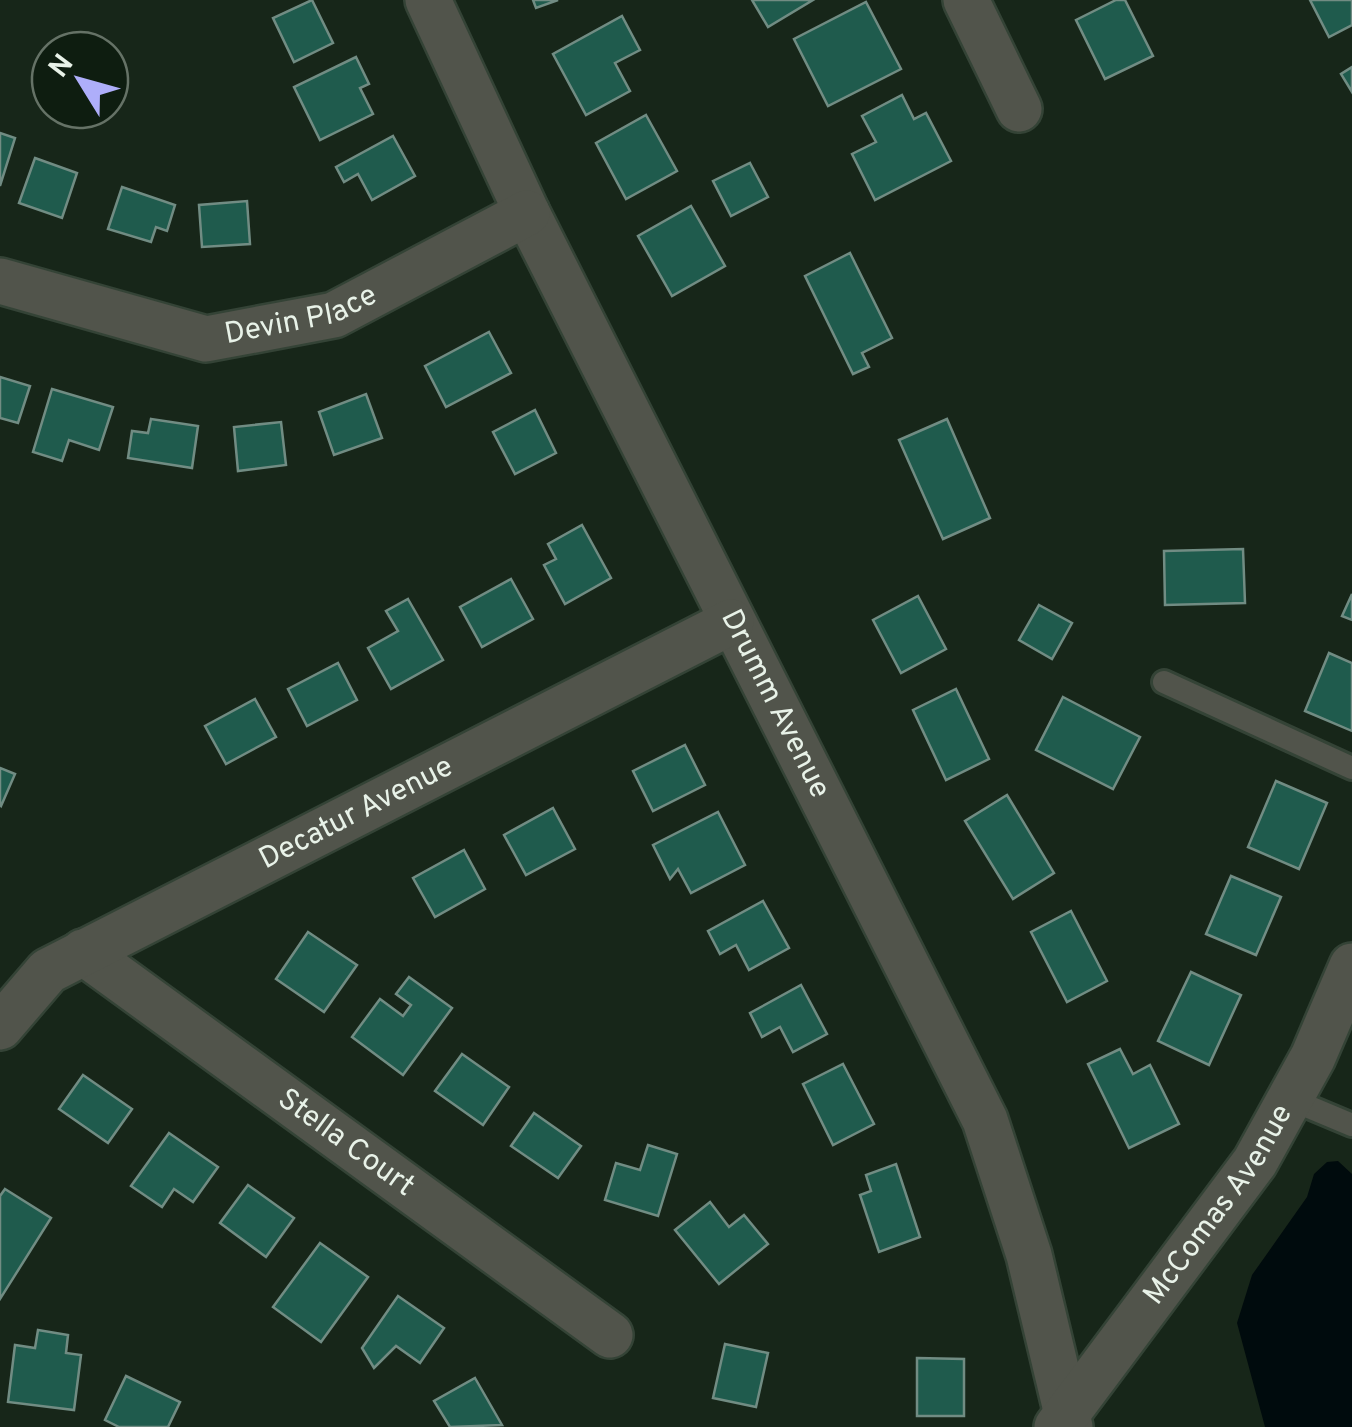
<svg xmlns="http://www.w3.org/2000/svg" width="1352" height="1427" font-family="Overpass,sans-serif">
<rect width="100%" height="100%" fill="#172619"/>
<polygon fill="#000b0d" points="1338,1161 1352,1174 1352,1427 1265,1427 1237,1323 1252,1275 1307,1197 1314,1174 1327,1162"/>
<g fill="#1f5b4d" stroke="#718c83" stroke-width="2.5">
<polygon points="312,0 333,43 294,62 273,18"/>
<polygon points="533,0 558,0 536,8"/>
<polygon points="752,0 813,0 768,27"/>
<polygon points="1116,0 1125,0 1153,56 1105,79 1076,20"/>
<polygon points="1310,0 1352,0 1352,25 1329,37"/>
<polygon points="866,2 901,69 828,106 794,39"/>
<polygon points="622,16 640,50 615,63 630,91 586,115 553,54"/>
<polygon points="356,57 369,84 360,88 373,114 320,140 294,87"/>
<polygon points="1352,67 1352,92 1341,74"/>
<polygon points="902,95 914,119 926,113 951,161 875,200 852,154 876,142 862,116"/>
<polygon points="646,115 677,171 626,199 596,143"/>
<polygon points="0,133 15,138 0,186"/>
<polygon points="393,136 415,176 372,200 358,174 344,182 336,167"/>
<polygon points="35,158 77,173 62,218 19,203"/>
<polygon points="750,163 768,197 731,216 713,181"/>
<polygon points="122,187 175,205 167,231 156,227 151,242 108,229"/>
<polygon points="247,201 250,244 202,247 199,205"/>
<polygon points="691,206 725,266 672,296 638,236"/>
<polygon points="850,253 892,338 862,353 869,367 853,374 805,276"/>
<polygon points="489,332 511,373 446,407 425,366"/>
<polygon points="0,377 30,386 18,423 0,418"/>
<polygon points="52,389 113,407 99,450 69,440 62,461 33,452"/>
<polygon points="366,394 382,438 334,455 319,412"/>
<polygon points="535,410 556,453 515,474 493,432"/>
<polygon points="151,419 198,426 192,468 128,458 132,431 148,433"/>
<polygon points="947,419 990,518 943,539 899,440"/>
<polygon points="281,422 286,465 238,471 234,427"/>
<polygon points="582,525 611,578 565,604 544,565 556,559 548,544"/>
<polygon points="1243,549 1245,603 1165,605 1164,551"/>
<polygon points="511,579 533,619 482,647 460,607"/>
<polygon points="1352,594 1352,620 1342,616"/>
<polygon points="918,596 946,649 901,673 873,620"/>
<polygon points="408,599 443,660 391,689 368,648 398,631 386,611"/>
<polygon points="1039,605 1072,623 1052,659 1019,640"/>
<polygon points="1329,653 1352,663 1352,731 1305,711"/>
<polygon points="338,663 357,700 307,726 288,689"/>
<polygon points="956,689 989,759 946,780 913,710"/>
<polygon points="1063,697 1140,737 1113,789 1036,750"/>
<polygon points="255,699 276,737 226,764 205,726"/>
<polygon points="685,745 705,785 653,811 633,771"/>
<polygon points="0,768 15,774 1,806 0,805"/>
<polygon points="1276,781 1327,803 1299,869 1248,847"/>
<polygon points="1007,795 1054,873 1013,899 965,821"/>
<polygon points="553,808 575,849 526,875 504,835"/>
<polygon points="718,812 745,865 691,893 678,869 670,879 653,845"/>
<polygon points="464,850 485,889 435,917 413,878"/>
<polygon points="1231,876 1281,897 1256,955 1206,934"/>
<polygon points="763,901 789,948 749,970 736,945 720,954 708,931"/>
<polygon points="1071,911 1107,981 1067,1002 1031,932"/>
<polygon points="308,932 357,965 324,1012 276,979"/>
<polygon points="1191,972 1241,995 1209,1065 1158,1041"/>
<polygon points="409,977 452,1008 403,1075 352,1037 380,999 403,1016 411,1005 396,994"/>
<polygon points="801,985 827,1034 793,1052 780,1027 762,1037 750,1013"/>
<polygon points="1120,1049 1133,1074 1150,1065 1179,1124 1129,1148 1088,1064"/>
<polygon points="462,1054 509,1087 483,1125 435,1091"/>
<polygon points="843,1064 874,1124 833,1145 803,1084"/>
<polygon points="83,1075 132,1109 108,1143 59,1109"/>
<polygon points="534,1113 581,1146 558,1178 511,1146"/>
<polygon points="169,1133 218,1167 193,1202 174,1189 162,1207 131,1186"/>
<polygon points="648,1145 677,1154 658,1216 605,1200 616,1163 640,1170"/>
<polygon points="896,1164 920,1237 879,1252 860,1195 871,1191 866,1175"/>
<polygon points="248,1185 294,1218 266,1257 220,1223"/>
<polygon points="5,1189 51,1218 0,1299 0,1196"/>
<polygon points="710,1202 729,1227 744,1215 768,1244 719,1284 675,1230"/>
<polygon points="320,1243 368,1277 321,1342 273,1307"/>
<polygon points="398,1296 444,1328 420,1363 396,1346 374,1368 362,1348"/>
<polygon points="38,1330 68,1335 66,1353 81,1355 74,1410 8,1402 15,1345 35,1348"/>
<polygon points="725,1344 768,1353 756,1407 713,1398"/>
<polygon points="917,1358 964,1359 964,1416 917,1416"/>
<polygon points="126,1376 180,1402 168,1427 119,1427 105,1420"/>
<polygon points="475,1378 502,1425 450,1427 434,1401"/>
</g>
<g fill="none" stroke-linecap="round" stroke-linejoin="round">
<defs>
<g id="lane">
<polyline points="1164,682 1352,768"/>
<polyline points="1290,1099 1352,1125"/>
</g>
<g id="street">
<path id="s1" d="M428 0 527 213 985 1120 1029 1255 1070 1427"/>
<polyline points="966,0 1019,109"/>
<path id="s2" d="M0 281 206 339 334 315 527 213"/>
<path id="s3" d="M83 952 610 1335"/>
<path id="s4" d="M0 1027 48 971 731 622"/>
<path id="s5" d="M1057 1427 1255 1162 1313 1057 1352 966"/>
</g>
</defs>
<use href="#lane" stroke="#344336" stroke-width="28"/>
<use href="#street" stroke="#344336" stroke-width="50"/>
<use href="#lane" stroke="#51544b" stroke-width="22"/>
<use href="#street" stroke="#51544b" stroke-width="45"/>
</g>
<g text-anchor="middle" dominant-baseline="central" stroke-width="9" stroke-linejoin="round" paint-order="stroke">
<g font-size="30" fill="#e8f2e8" stroke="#0e1d10">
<text stroke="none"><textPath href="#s2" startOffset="312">Devin Place</textPath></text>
<text stroke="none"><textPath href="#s1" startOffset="785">Drumm Avenue</textPath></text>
<text stroke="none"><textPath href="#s4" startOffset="420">Decatur Avenue</textPath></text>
<text stroke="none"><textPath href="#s3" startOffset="325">Stella Court</textPath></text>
<text stroke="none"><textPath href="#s5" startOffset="275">McComas Avenue</textPath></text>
</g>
</g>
<g transform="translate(80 80) rotate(307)"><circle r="48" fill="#0e1d10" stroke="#657266" stroke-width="2.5"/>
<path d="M0-8L18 38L0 25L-18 38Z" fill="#aeaefa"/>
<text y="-15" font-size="28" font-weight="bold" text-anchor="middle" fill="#e8f2e8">N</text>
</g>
</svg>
